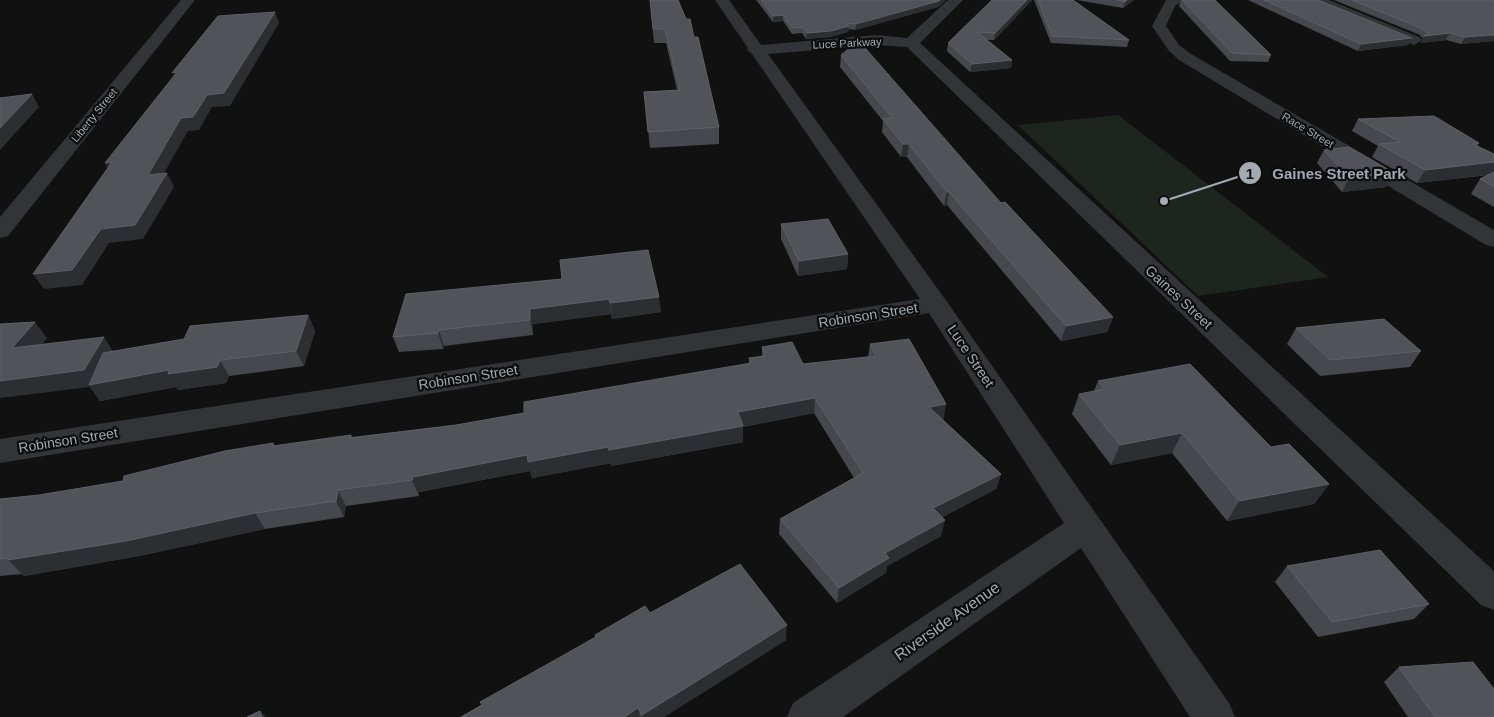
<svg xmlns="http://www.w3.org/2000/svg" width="1494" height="717" font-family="Helvetica,sans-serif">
<rect width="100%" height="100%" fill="#111112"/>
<polygon fill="#1e251e" points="1118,115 1328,277 1198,296 1018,125"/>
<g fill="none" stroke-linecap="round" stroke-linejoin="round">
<g fill="#323437" fill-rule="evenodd">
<polygon points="181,0 195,0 8,236 0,238 0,217"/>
<polygon points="715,0 729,0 761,45 876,35 907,38 948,0 963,0 920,43 1494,571 1494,610 1481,605 907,47 876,45 768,54 945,299 1229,703 1235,717 1190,717 1081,548 843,717 787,717 793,703 1064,523 929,313 0,463 0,439 920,299 752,54 747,50 748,48"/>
<polygon points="1166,0 1184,0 1175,6 1166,26 1179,45 1191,54 1494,230 1494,247 1486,245 1179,60 1169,51 1152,26"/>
<polygon points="1310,0 1329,0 1419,37 1422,40 1414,45 1409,43 1312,3"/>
</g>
</g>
<g fill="#47484d">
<polygon points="650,0 694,37 719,127 719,144 650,148 644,92 677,90 666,43 654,43"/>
<polygon points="756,0 946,0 938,7 855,30 849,29 848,32 830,37 806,39 802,33 792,34 783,21 773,22"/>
<polygon points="992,0 1032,0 994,40 987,40 1012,60 1011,68 970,72 947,51 948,43"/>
<polygon points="1034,0 1073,0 1129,40 1127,47 1051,43"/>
<polygon points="1076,0 1134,0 1123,8"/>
<polygon points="1181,0 1215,0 1271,55 1268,62 1230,61 1179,6"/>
<polygon points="1248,0 1318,0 1412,38 1408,45 1358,51"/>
<polygon points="1334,0 1494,0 1494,41 1461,44 1446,40 1420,43 1423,39 1420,35"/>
<polygon points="841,55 1001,203 1113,317 1107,332 1061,341 947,205 944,206 907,157 901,157 882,132 883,121 840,67"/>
<polygon points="1358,119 1479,143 1477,146 1494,154 1494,207 1471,194 1480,179 1489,175 1417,183 1372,157 1378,146 1352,131"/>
<polygon points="1324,150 1386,187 1342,192 1317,163"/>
<polygon points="781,224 848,254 847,269 798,276 781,239"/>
<polygon points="562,279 661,312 612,319 611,314 533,324 533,335 444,346 443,349 399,352 393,337"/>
<polygon points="308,315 315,331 304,366 229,376 226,383 178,390 176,387 100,401 90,387 0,324 47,338 41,345 113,351 184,339"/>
<polygon points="1296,328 1421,351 1410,367 1320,376 1287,344"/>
<polygon points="870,344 946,404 943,420 1001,474 996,489 942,517 941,536 887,566 886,573 837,603 779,534 780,519 854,478 814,413 743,427 743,442 611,466 611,463 532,478 530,471 419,492 419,496 346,506 344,517 265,529 139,556 24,576 22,574 0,576 0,499 39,495 123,481 273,443 275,446 351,435 352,437 456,425 524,413 749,363 749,358 762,356 762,347 803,364 868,357"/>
<polygon points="1098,381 1271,447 1329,484 1314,504 1227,521 1172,453 1111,465 1072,414 1079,394 1094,391"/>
<polygon points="1287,566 1429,604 1414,619 1318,637 1275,582"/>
<polygon points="650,613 786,640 664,717 461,717 595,637 595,635"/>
<polygon points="1399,667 1494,717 1408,717 1384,682"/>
</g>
<g fill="#2d2e31">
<polygon points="940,0 946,0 938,7 855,30 856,24"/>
<polygon points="1027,0 1032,0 994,40 995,33"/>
<polygon points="1127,0 1134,0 1123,8 1125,2"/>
<polygon points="275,12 279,23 230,106 212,107 199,130 188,131 155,189 148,175 181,118 207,95"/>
<polygon points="783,15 783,21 773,22 773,16"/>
<polygon points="849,26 848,32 830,37 806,39 807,33"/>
<polygon points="1450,33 1446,40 1420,43 1424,36"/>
<polygon points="1494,35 1494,41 1461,44 1465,37"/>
<polygon points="1412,38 1408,45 1358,51 1361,44"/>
<polygon points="1012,60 1011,68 970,72 972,64"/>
<polygon points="32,94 39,107 0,150 0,128"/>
<polygon points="903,144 909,144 907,157 901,157"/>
<polygon points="112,162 112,177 105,163"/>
<polygon points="1494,162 1494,174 1417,183 1425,170"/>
<polygon points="167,173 174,187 143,239 109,243 82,285 44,289 33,274 101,229"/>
<polygon points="1394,173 1386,187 1342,192 1349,178"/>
<polygon points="947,192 949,192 947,205 944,206"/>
<polygon points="848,254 847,269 798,276 799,261"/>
<polygon points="659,297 661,312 612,319 610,303"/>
<polygon points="609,299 611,314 533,324 533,335 530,320 530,309"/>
<polygon points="308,315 315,331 304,366 296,351"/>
<polygon points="1113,317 1107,332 1061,341 1066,326"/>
<polygon points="35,322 47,338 25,364 12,348"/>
<polygon points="439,330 444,346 443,349 438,333"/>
<polygon points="104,337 114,353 220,360 229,376 226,383 178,390 176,387 100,401 90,387 0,398 0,381"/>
<polygon points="815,398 814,413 743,427 743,442 611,466 609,450 738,412"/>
<polygon points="946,404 943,420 929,407"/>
<polygon points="1182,433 1172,453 1111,465 1120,445"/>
<polygon points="608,447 611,463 532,478 530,471 419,492 419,496 412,480 413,477 527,455"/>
<polygon points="1001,474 996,489 930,524 933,508"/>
<polygon points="1329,484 1314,504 1227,521 1239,501"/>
<polygon points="338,490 346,506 344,517 336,501"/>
<polygon points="255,513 265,529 139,556 24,576 8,560"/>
<polygon points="945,520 941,536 887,566 886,573 837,603 839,588 885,553"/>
<polygon points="787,625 786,640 664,717 642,717 642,715"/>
<polygon points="638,708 640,717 624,717"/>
<polygon points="260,711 266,717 262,717"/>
</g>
<g fill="#515358" stroke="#5e6066">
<polygon points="650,0 678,0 686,19 690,19 694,37 698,37 719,127 648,132 644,92 680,90 665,29 653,29"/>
<polygon points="761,0 940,0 939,1 856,24 846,23 849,26 831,31 807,33 802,27 792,28 783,15 773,16"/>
<polygon points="992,0 1027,0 995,33 977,32 1012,60 972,64 948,43"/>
<polygon points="1038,0 1073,0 1129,40 1052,36"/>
<polygon points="1116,0 1127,0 1125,2"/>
<polygon points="1182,0 1215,0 1271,55 1232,53"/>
<polygon points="1264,0 1318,0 1412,38 1361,44"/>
<polygon points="1352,0 1494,0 1494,35 1465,37 1450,33 1424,36 1428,33 1423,29"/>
<polygon points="275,12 224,93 207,95 193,117 181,118 148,175 167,173 135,225 101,229 72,270 33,274 112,162 105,163 177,72 172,73 218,16"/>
<polygon points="859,41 1001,203 1005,202 1113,317 1066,326 949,192 947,192 909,144 903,144 883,119 892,118 841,55"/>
<polygon points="32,94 0,128 0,98"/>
<polygon points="1434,116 1479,143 1473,144 1494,154 1494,162 1425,170 1379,144 1400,142 1358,119"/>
<polygon points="1349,147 1394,173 1349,178 1324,150"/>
<polygon points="1494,172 1494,187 1480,179"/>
<polygon points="828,219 848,254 799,261 781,224"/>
<polygon points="648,250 659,297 610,303 609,299 530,309 530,320 439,330 438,333 393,337 406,294 562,279 560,260"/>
<polygon points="308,315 296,351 220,360 217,367 168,374 169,370 89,385 103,353 184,339 190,326"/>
<polygon points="1384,319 1421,351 1330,360 1296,328"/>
<polygon points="35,322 12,348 104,337 84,370 0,381 0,324"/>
<polygon points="909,339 946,404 929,407 1001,474 933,508 945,520 885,553 889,558 839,588 780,519 863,473 815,398 738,412 743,426 609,450 608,447 528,462 527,455 413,477 412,480 338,490 336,501 255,513 126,541 8,560 9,558 0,559 0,499 39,495 123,481 124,476 225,451 273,443 273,446 351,435 350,438 456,425 524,413 524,402 751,363 749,358 765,356 762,347 792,342 803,364 876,356 870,344"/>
<polygon points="1190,364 1271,447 1289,444 1329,484 1239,501 1182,433 1120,445 1079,394 1105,389 1098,381"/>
<polygon points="1380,550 1429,604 1332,622 1287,566"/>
<polygon points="740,564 787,625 642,715 638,708 624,717 461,717 482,705 480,702 596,637 595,635 645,606 650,613"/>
<polygon points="1473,662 1494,689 1494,717 1435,717 1399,667"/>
<polygon points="260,711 262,717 247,717"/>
</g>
<g text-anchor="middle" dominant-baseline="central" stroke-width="4.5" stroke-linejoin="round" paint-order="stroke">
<g font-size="11" fill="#a3aab2" stroke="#0c0c0d">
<text transform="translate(847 43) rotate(-3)">Luce Parkway</text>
<text transform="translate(94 115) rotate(-51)">Liberty Street</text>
<text transform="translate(1308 130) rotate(31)">Race Street</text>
</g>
<g font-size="14" fill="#a3aab2" stroke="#0c0c0d">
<text transform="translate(1179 297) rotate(43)">Gaines Street</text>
<text transform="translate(868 315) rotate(-9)">Robinson Street</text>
<text transform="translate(971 356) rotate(56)">Luce Street</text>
<text transform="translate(468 377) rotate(-9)">Robinson Street</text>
<text transform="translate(68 440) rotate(-9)">Robinson Street</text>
</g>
<g font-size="16" fill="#a3aab2" stroke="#0c0c0d">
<text transform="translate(947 621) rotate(-35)">Riverside Avenue</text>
</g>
</g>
<path fill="none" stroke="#a3aab2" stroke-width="2" d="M1164 201L1250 173"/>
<g fill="#a3aab2" stroke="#0c0c0d" stroke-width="2">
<circle cx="1164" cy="201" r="5"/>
<circle cx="1250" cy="173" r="12"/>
</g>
<g font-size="15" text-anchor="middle" font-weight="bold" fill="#111">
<text x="1250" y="179">1</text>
</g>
<g font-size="15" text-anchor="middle" font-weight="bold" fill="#a3aab2" stroke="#0c0c0d" stroke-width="4.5" stroke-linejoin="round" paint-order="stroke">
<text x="1339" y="179">Gaines Street Park</text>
</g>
</svg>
